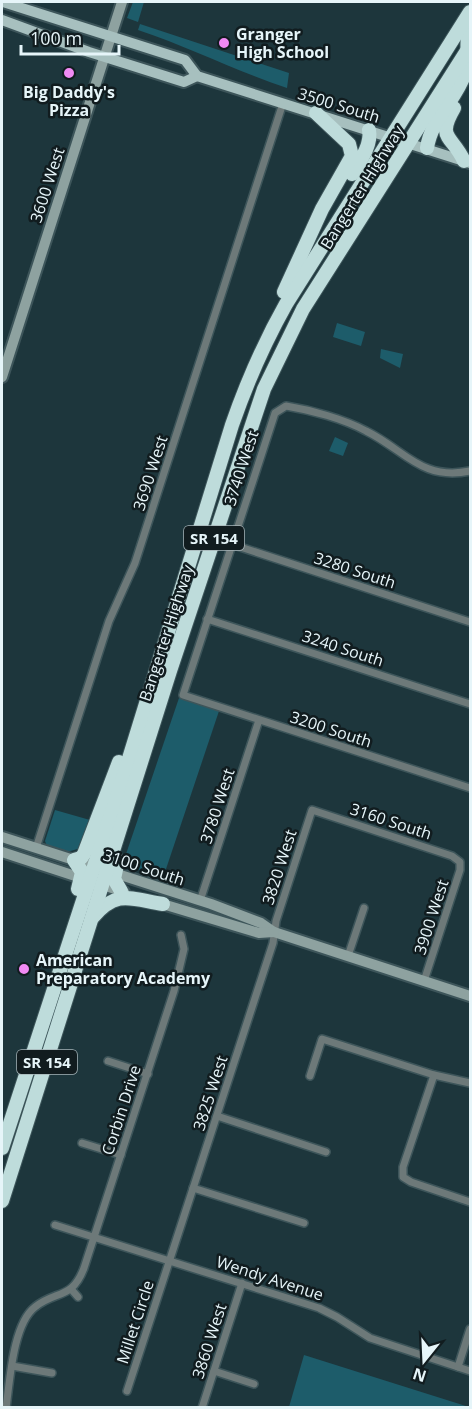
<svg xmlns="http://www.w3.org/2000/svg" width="472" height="1409" font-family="'Open Sans',sans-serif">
<rect width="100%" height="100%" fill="#1d363c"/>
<g fill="#1d5c6a">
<polygon points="133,2 144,2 138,22 127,18"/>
<path d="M140 24 289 73 287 88C236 71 189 47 138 30Z"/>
<polygon points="337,323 365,332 361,346 333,337"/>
<polygon points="381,349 403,354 400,368 380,358"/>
<polygon points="335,437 348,443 343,456 329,451"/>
<polygon points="179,698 219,711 163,878 125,865 124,860"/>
<polygon points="55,810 90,820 81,848 67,852 47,846 45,841"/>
<polygon points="304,1355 469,1407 289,1407"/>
</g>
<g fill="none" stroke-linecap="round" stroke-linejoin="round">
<defs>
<g id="street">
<path d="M470 471C421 481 405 450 366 431 344 419 311 410 286 406L275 413 183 695 470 788"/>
<polyline points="231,544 470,622"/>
<polyline points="207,619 470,704"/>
<polyline points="36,848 109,621 135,563 283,103"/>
<polyline points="200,901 259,720"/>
<polyline points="348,956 364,908"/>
<polyline points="108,1061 148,1074"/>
<polyline points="434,1075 403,1167 403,1177 411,1182 470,1202"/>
<polyline points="310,1076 322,1039 434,1075 470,1083"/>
<polyline points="217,1116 326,1152"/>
<polyline points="82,1143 121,1155"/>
<polyline points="193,1188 304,1223"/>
<polyline points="55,1225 319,1308 337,1317 370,1338 470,1371"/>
<polyline points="71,1289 78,1297"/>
<polyline points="12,1366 52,1373"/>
<polyline points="458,1367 470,1329"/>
<polyline points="214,1371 254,1384"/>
<polyline points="127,1391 273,943 276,921 312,810 452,856 460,862 460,870 424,981"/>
<path d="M6 1408C10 1380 13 1324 35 1307 56 1290 72 1300 84 1268L174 991 184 949 181 935"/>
<polyline points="202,1408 242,1283"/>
</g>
<g id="secondary">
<polyline points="2,377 122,2"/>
<polyline points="2,837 211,904 261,923 274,932 470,996"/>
<polyline points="2,852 124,892"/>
<polyline points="156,902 259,933 274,932"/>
</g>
<g id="primary">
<polyline points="3,2 185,60 197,76 470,163"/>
<polyline points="2,20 89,52 184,82 197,76"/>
</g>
<g id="highway">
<path d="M454 108C436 139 452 135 464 161"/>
<path d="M427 148C431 119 456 100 465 73 471 57 464 41 470 26"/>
<path d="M352 174C360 161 372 145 369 130"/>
<polyline points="284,292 322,209 352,156 349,144 316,113"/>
<polyline points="118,860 114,879 121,891"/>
<polyline points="78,889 82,872 74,860 81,858 84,854 119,762"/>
<path d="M93 917C117 889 131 899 163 904"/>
<path d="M2 1148 123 778 232 425C247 382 264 343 286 304L470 12"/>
<polyline points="2,1201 170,671 264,389 303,309 470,46"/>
</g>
</defs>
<use href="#street" stroke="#3d555a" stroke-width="10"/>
<use href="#secondary" stroke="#3d555a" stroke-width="14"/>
<use href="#primary" stroke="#3d555a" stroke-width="14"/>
<use href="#highway" stroke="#3d555a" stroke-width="16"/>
<use href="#street" stroke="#6d7979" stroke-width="7"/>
<use href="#secondary" stroke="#8ea2a0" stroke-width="10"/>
<use href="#primary" stroke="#a7c0bf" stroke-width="10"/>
<use href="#highway" stroke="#bedcdb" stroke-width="14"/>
</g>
<g fill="#f18af4" stroke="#111c1f" stroke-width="2">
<circle cx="224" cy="43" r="6"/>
<circle cx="69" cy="73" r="6"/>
<circle cx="24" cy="969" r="6"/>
</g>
<g text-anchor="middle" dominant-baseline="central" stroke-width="5" stroke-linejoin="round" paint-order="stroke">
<g fill="#111c1f" stroke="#a6b4b8" stroke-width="1.5">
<rect x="184" y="526" width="60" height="24" rx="4.5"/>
<rect x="17" y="1050" width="60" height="24" rx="4.5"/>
</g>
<g font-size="15" font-weight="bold" fill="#e6f5f9">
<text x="214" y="538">SR 154</text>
<text x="47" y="1062">SR 154</text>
</g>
<g font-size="16" font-weight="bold" fill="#e6f5f9" stroke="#111c1f" text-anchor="start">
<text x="236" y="34">Granger<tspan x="236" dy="18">High School</tspan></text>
<text x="69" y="92" text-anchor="middle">Big Daddy's<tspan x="69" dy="18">Pizza</tspan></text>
<text x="36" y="960">American<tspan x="36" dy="18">Preparatory Academy</tspan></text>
</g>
<g font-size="16" fill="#e6f5f9" stroke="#111c1f">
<text transform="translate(339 105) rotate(17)">3500 South</text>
<text transform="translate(47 185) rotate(-72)">3600 West</text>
<text transform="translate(362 187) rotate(-58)">Bangerter Highway</text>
<text transform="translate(241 468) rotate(-72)">3740 West</text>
<text transform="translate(150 473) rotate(-72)">3690 West</text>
<text transform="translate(355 570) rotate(18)">3280 South</text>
<text transform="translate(166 633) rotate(-72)">Bangerter Highway</text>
<text transform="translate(343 648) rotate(18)">3240 South</text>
<text transform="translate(331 729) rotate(18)">3200 South</text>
<text transform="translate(217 806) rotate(-72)">3780 West</text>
<text transform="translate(391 821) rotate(18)">3160 South</text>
<text transform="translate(144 867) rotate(18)">3100 South</text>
<text transform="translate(279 867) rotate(-72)">3820 West</text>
<text transform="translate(431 917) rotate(-72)">3900 West</text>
<text transform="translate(210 1093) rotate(-72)">3825 West</text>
<text transform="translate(121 1110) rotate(-72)">Corbin Drive</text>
<text transform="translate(270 1278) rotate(18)">Wendy Avenue</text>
<text transform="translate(135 1322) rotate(-72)">Millet Circle</text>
<text transform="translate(209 1341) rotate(-72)">3860 West</text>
</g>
</g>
<rect width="472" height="1409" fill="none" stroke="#e6f5f9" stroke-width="6"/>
<g transform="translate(424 1361) rotate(198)" stroke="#111c1f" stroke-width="4.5" paint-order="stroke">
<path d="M0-4.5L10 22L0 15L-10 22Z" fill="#e6f5f9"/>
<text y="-9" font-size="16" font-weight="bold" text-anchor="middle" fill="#e6f5f9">N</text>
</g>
<path d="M21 45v9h98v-9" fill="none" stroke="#e6f5f9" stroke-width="3"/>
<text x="30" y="45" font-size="18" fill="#e6f5f9" stroke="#111c1f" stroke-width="4.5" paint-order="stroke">100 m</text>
</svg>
